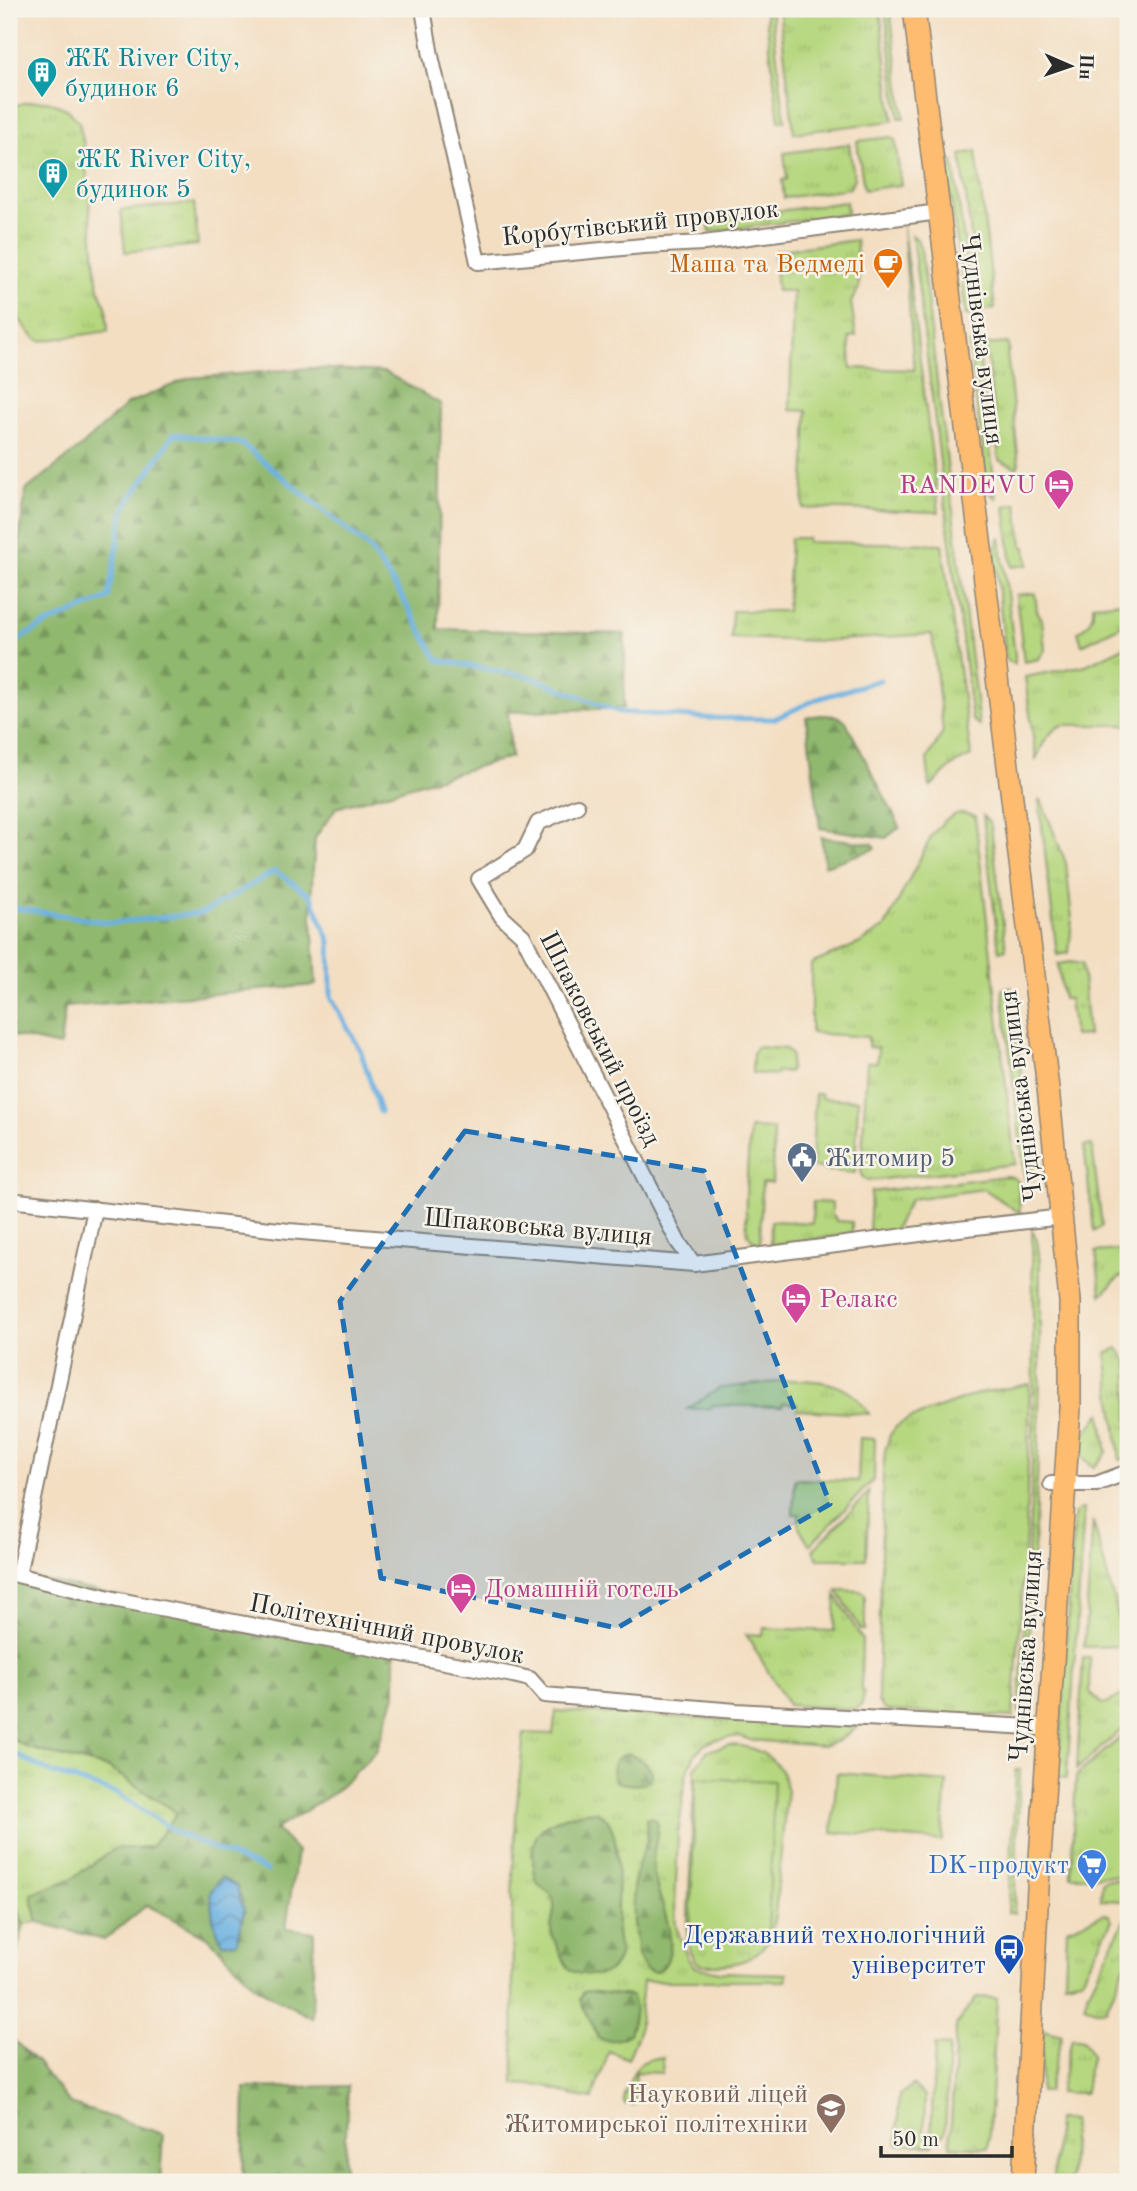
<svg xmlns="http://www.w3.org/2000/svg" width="1137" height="2191" font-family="'Old Standard TT',serif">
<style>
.grass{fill:url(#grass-tufts);stroke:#708155;stroke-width:2}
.forest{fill:url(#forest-firs);stroke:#5e724c;stroke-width:2}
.pitch{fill:#b6d77f;stroke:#708155;stroke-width:2}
.water{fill:url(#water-waves);stroke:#4b6e86;stroke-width:2}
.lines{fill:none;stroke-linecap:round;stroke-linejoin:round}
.stream{stroke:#6bb1e1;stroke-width:5}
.minor-casing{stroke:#8f8476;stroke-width:18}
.primary-casing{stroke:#8f8476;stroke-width:24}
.minor{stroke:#fff;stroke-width:14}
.primary{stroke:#fdbc70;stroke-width:21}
.marked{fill:#1f6fb2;fill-opacity:0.2;stroke:#1f6fb2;stroke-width:5;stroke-dasharray:14 9;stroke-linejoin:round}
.labels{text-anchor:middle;stroke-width:5;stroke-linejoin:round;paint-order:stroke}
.culture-label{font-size:26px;fill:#0d838f;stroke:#f7f3e8;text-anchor:start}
.street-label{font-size:26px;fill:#2b2b2b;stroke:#f7f3e8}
.food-label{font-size:26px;fill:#c56008;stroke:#f7f3e8;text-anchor:end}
.hotel-label{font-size:26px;fill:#b23c85;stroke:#f7f3e8;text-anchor:start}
.service-label{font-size:26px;fill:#4e5e75;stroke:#f7f3e8;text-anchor:start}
.shop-label{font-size:26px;fill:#366cbe;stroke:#f7f3e8;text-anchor:end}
.transit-label{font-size:26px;fill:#164399;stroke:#f7f3e8;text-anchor:end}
.education-label{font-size:26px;fill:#785e54;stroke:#f7f3e8;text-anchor:end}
</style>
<defs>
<pattern id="grass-tufts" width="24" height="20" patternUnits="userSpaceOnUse" patternTransform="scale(1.75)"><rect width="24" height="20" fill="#b6d77f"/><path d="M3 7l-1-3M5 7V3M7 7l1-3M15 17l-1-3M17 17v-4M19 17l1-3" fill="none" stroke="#9db96e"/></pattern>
<pattern id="forest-firs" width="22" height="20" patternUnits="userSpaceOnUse" patternTransform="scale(1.75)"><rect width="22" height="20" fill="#90b86e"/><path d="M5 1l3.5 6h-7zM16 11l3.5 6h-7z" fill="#76965b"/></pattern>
<pattern id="water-waves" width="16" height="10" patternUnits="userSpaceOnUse" patternTransform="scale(1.75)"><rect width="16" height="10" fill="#6bb1e1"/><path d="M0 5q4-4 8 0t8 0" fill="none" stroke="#5890b7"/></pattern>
</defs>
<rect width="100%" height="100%" fill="#f7f3e8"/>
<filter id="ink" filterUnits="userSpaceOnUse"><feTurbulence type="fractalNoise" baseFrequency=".0143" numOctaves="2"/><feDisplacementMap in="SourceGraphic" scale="14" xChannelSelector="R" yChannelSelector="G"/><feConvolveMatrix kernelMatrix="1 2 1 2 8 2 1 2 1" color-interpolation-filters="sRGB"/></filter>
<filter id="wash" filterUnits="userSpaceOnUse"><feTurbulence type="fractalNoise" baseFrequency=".00686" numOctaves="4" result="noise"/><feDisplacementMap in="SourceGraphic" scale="28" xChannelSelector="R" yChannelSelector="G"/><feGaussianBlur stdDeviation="1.57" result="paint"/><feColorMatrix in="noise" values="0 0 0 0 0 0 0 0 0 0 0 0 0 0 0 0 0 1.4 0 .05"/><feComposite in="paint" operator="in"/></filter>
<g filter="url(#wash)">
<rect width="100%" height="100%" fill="#f3dec2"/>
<path class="grass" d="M765 9H771L785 121H779Z
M779 9H880L893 121 794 133Z
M885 9H890L904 118H899Z
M48 101 67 109 79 122 84 146 97 280 101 296 106 306 108 331 41 341 36 339 30 333 9 306V112C17 100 34 102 48 101Z
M891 137 895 140 901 185 864 190 857 141Z
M849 144 854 178 850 188 784 198 782 180 787 179 784 153Z
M976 151 995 309 980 310 961 155Z
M953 160 974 314 972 316 966 315 948 174Z
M846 202 847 214 710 232 708 220Z
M194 203 198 245 125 252 121 210Z
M903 227 939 512 803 508 807 411 790 410 793 291H777L774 251 856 240 859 288 851 302 856 336 849 337 851 368 914 370Z
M912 235 917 239 921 250 979 725 972 720Z
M978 342 980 362 996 498 988 492 969 345 971 343Z
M1008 343 1009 351 1007 353 1019 464 1017 468 999 460 986 345Z
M1017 504 1022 546 1026 547 1028 565 1012 567 1005 506Z
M790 538H807V542L942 544 971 756 953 765 930 787 927 759 943 732 932 634 823 641 731 638 732 611H787Z
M1000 538 1015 655V664L1006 660 994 549Z
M1035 593 1037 611 1042 619 1045 650 1039 659 1024 662 1016 595Z
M1124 602 1127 623 1082 645 1078 632C1089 625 1094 618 1093 605Z
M1128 645V725H1062C1048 732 1042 745 1036 759L1025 677 1086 665Z
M1039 800H1041L1066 863 1072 919 1069 953 1057 955Z
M963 813 975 816 1015 1164 867 1181 861 1175 867 1062H877L878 1048 868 1047V1037L811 1033V964L860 943 885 927 932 835 944 821 956 814Z
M983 816 989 822 991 827 1006 949 999 951Z
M1070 962 1082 964 1088 1035 1074 1036 1069 999H1063L1058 964Z
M1011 987 1034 1178 1025 1179 1002 989Z
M756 1047 786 1049 791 1055 790 1072H777L776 1075 752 1073 753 1053Z
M815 1094H821V1098L858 1100 855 1173 824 1170V1168L812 1167Z
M750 1128 772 1129 774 1131 772 1183H762L760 1244C755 1242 751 1240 748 1234 742 1219 749 1148 750 1128Z
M1092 1145 1102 1226 1094 1231 1084 1146Z
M1005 1176 1012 1177 1018 1181 1020 1213 984 1189 911 1199 894 1230 869 1232 871 1192Z
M813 1202 832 1203V1216L835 1217 836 1221 852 1222V1234L770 1245 771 1221 812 1223Z
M1032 1231C1043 1241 1039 1293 1040 1309 1041 1442 1034 1572 1024 1705L1019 1713 1031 1505 1034 1399Z
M1128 1249V1274L1118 1278 1101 1295 1096 1252Z
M1118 1348 1128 1363V1458L1120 1460 1106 1353Z
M795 1380C827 1380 852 1385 869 1414L797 1410V1404L783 1403 782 1407 712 1405 711 1408 687 1409 720 1388Z
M1030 1384 1026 1534 1013 1717 891 1711 885 1710 878 1702 883 1472 885 1451 890 1435 897 1426 909 1419 980 1393Z
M1101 1413 1107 1453 1094 1467 1082 1457 1080 1440Z
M860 1438 875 1439 874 1479 810 1545 799 1528V1514H793L795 1479 858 1481Z
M869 1492 866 1559H818L813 1550Z
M1080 1509H1084L1067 1778 1058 1776 1074 1518 1075 1514Z
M1093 1521 1126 1646 1084 1647Z
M837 1590 860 1591 865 1594V1630H861Z
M836 1595 862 1639 861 1691 864 1692C863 1700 863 1708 854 1709L788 1705 746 1634 763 1635 764 1628 834 1631Z
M1083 1658H1090L1089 1692 1102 1704H1106L1127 1692 1125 1658H1128V1724L1077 1769Z
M556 1711 857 1727 838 1741 823 1746 750 1740 739 1736 714 1740 704 1745 695 1754 686 1775 678 1835 675 1906 676 1926 688 1959 695 1967 720 1972 787 1974 786 1981H643L638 2035 628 2059 609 2051 592 2099 571 2095 547 2086 514 2084 512 1898 516 1814 524 1733 553 1734Z
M1128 1731V1876H1071L1076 1776Z
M9 1737 28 1748 109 1768 177 1813 151 1847 114 1849 71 1879 31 1894 38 1922 24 1924 9 1891Z
M728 1745C756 1745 783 1759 787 1789L775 1915C773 1925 772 1935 767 1942 753 1962 734 1965 712 1965 707 1965 701 1966 696 1962 689 1956 689 1945 687 1936L695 1768 707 1751Z
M1016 1770H1020L1014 1913H1008Z
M1106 1880H1128V1894L1123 1901 1101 1900 1102 1882Z
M1128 1913V1958L1106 2010H1096L1084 2006 1088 1993Z
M1104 1914 1109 1915 1112 1920 1084 1975 1081 1979 1065 1982 1067 1929Z
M977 1997 997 1998 988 2148 950 2146 956 2025Z
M1043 2030 1062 2035 1048 2092H1040Z
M1072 2038 1083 2040 1092 2055 1088 2070 1085 2093H1059Z
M935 2045 949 2046 945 2133 938 2138 931 2133Z
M663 2057 662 2073 636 2072 634 2105 625 2104 623 2100 624 2095C635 2070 633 2060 663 2057Z
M913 2085 925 2096 924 2133 933 2141V2145H897L899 2095Z
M1057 2119 1073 2120 1070 2178 1066 2182H1053Z"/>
<path class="forest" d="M311 368 385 372 441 404 438 629 625 634 624 708 508 712 511 757 336 808 315 838 311 900 316 985 65 1007 60 1046 9 1035V581L14 577 26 490 82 446 127 404 189 378Z
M821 715 837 716 846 722 900 827 886 838 820 828 806 717Z
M821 837 873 844 875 849 825 866Z
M9 1573 395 1654V1695L376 1752 334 1793 276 1829 297 1851 286 1928 314 1932 312 2018 257 1988 209 1938 147 1905 104 1940 38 1922 31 1894 71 1879 114 1849 151 1847 177 1813 109 1768 28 1748 9 1737Z
M628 1753C671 1772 650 1793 615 1781 609 1767 613 1758 628 1753Z
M594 1811C601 1813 607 1817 610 1824 622 1848 616 1901 617 1929 617 1938 620 1947 619 1956 617 1964 610 1973 602 1974 594 1976 577 1975 571 1970 564 1965 551 1935 551 1928 552 1918 557 1905 552 1896 548 1890 540 1888 537 1881 534 1875 534 1867 533 1860 528 1821 565 1815 594 1811Z
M651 1817 656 1819 658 1824C658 1838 652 1852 653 1866 654 1895 683 1939 664 1966 658 1974 652 1972 645 1969L638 1955 634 1923 633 1888 638 1863 648 1840 646 1818Z
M9 1891 24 1924 9 1982Z
M587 1991 631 1996C638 2008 633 2021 629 2034 619 2040 608 2044 598 2037L580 2000 583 1992Z
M9 2036 37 2062 70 2104 163 2134 160 2182H9Z
M348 2086 344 2182H243L245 2088Z"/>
<path class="pitch" d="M837 1773 947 1782 942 1841 832 1832Z
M696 1778 774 1781 768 1936 690 1933Z"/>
<path class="water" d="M222 1878 237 1887 244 1911 237 1943H222L213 1919 210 1892Z"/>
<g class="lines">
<path class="stream" d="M9 645 44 625 108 598 124 509 174 434 241 443 369 548 401 595 438 660 531 677 619 712 707 718 774 719 817 699 880 680
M9 907 112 923 203 913 275 871 311 896 330 942 331 997 361 1052 380 1112
M9 1751 50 1772 118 1794 177 1833 267 1871"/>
</g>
</g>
<g filter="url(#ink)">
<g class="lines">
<g class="minor-casing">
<path id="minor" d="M423 9 431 56 478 262 643 246 704 243 939 212
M577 806 538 823 525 850 479 879 502 917 523 936 678 1242 694 1264
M9 1200 289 1231 694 1264 950 1230 1062 1217
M1051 1484H1096L1128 1472
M9 1573 118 1600 513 1675 530 1679 544 1695 736 1711 1048 1728
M18 1575 95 1209"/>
</g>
<g class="primary-casing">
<path id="primary" d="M914 9 1048 1088 1070 1301V1408L1038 1888 1023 2182"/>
</g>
<use href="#minor" class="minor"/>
<use href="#primary" class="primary"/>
</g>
</g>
<path class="marked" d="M465 1131 704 1171 830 1504 617 1628 381 1578 340 1301Z"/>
<defs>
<g id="building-pin" transform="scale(1.575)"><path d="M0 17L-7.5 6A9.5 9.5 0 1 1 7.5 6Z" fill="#0f9aa8" stroke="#f7f3e8"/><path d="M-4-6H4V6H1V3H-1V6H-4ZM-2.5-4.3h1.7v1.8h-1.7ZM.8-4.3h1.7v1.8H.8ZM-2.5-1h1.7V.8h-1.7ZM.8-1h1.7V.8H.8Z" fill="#fff"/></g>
<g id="cafe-pin" transform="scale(1.575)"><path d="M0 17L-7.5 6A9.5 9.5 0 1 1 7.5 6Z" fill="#e8710a" stroke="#f7f3e8"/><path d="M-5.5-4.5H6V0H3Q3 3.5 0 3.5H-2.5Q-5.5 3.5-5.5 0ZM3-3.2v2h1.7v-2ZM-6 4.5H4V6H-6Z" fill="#fff"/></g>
<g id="hotel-pin" transform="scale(1.575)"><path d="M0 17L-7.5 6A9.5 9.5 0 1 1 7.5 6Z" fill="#d1479c" stroke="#f7f3e8"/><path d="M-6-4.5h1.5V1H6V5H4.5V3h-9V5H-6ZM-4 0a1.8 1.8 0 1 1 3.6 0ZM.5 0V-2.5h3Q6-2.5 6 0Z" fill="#fff"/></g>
<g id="civic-pin" transform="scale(1.575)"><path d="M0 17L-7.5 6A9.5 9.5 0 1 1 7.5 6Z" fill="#5c6f8a" stroke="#f7f3e8"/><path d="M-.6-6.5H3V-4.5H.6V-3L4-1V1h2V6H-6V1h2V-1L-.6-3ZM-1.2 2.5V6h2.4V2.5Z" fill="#fff"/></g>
<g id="supermarket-pin" transform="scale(1.575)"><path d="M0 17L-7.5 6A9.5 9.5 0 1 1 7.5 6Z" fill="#3f7fe0" stroke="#f7f3e8"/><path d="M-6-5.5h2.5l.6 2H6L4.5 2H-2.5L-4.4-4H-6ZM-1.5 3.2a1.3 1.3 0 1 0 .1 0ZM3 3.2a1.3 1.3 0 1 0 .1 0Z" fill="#fff"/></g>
<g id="bus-pin" transform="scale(1.575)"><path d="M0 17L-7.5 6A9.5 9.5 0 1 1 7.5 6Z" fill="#1a4fb4" stroke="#f7f3e8"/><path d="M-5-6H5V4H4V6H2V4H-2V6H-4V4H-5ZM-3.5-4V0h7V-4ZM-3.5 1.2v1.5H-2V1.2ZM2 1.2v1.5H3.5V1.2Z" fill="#fff"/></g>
<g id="school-pin" transform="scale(1.575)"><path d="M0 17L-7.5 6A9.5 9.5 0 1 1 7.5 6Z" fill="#8d6e63" stroke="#f7f3e8"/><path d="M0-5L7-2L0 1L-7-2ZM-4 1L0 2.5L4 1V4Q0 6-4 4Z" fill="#fff"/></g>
</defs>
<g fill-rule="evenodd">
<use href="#building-pin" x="42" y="72"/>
<use href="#building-pin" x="53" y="173"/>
<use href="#cafe-pin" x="888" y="263"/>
<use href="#hotel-pin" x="1059" y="484"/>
<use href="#civic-pin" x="802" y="1157"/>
<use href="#hotel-pin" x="796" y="1298"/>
<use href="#hotel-pin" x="461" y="1588"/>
<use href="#supermarket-pin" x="1092" y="1864"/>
<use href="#bus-pin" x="1009" y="1949"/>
<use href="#school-pin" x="831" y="2108"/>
</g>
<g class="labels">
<g class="culture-label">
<text x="65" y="66">ЖК River City,<tspan x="65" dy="30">будинок 6</tspan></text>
<text x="76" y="167">ЖК River City,<tspan x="76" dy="30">будинок 5</tspan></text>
</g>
<g class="street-label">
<text transform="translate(640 222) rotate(-6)" y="9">Корбутівський провулок</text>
<text transform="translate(983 339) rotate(83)" y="9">Чуднівська вулиця</text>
<text transform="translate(601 1038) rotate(63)" y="9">Шпаковський проїзд</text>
<text transform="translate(1020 1096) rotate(-97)" y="9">Чуднівська вулиця</text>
<text transform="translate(538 1226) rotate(5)" y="9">Шпаковська вулиця</text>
<text transform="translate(387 1628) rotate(11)" y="9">Політехнічний провулок</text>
<text transform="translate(1025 1656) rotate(-86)" y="9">Чуднівська вулиця</text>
</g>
<g class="food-label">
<text x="865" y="272">Маша та Ведмеді</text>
</g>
<g class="hotel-label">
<text x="1036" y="493" text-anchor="end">RANDEVU</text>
<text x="819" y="1307">Релакс</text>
<text x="484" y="1597">Домашній готель</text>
</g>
<g class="service-label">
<text x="825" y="1166">Житомир 5</text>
</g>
<g class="shop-label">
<text x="1069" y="1873">DK-продукт</text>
</g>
<g class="transit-label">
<text x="986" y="1943">Державний технологiчний<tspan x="986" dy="30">університет</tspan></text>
</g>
<g class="education-label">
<text x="808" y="2102">Науковий ліцей<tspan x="808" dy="30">Житомирської політехніки</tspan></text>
</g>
</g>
<rect width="1137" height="2191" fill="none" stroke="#f7f3e8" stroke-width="35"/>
<g transform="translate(1070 66) rotate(92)" stroke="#f7f3e8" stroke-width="5" paint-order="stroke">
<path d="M0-5L12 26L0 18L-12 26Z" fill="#2b2b2b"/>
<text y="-10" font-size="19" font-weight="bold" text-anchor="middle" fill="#2b2b2b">Пн</text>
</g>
<path d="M881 2146v10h131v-10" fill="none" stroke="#2b2b2b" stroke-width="3.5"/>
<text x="892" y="2146" font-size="21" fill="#2b2b2b" stroke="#f7f3e8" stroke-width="5" paint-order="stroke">50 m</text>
</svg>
